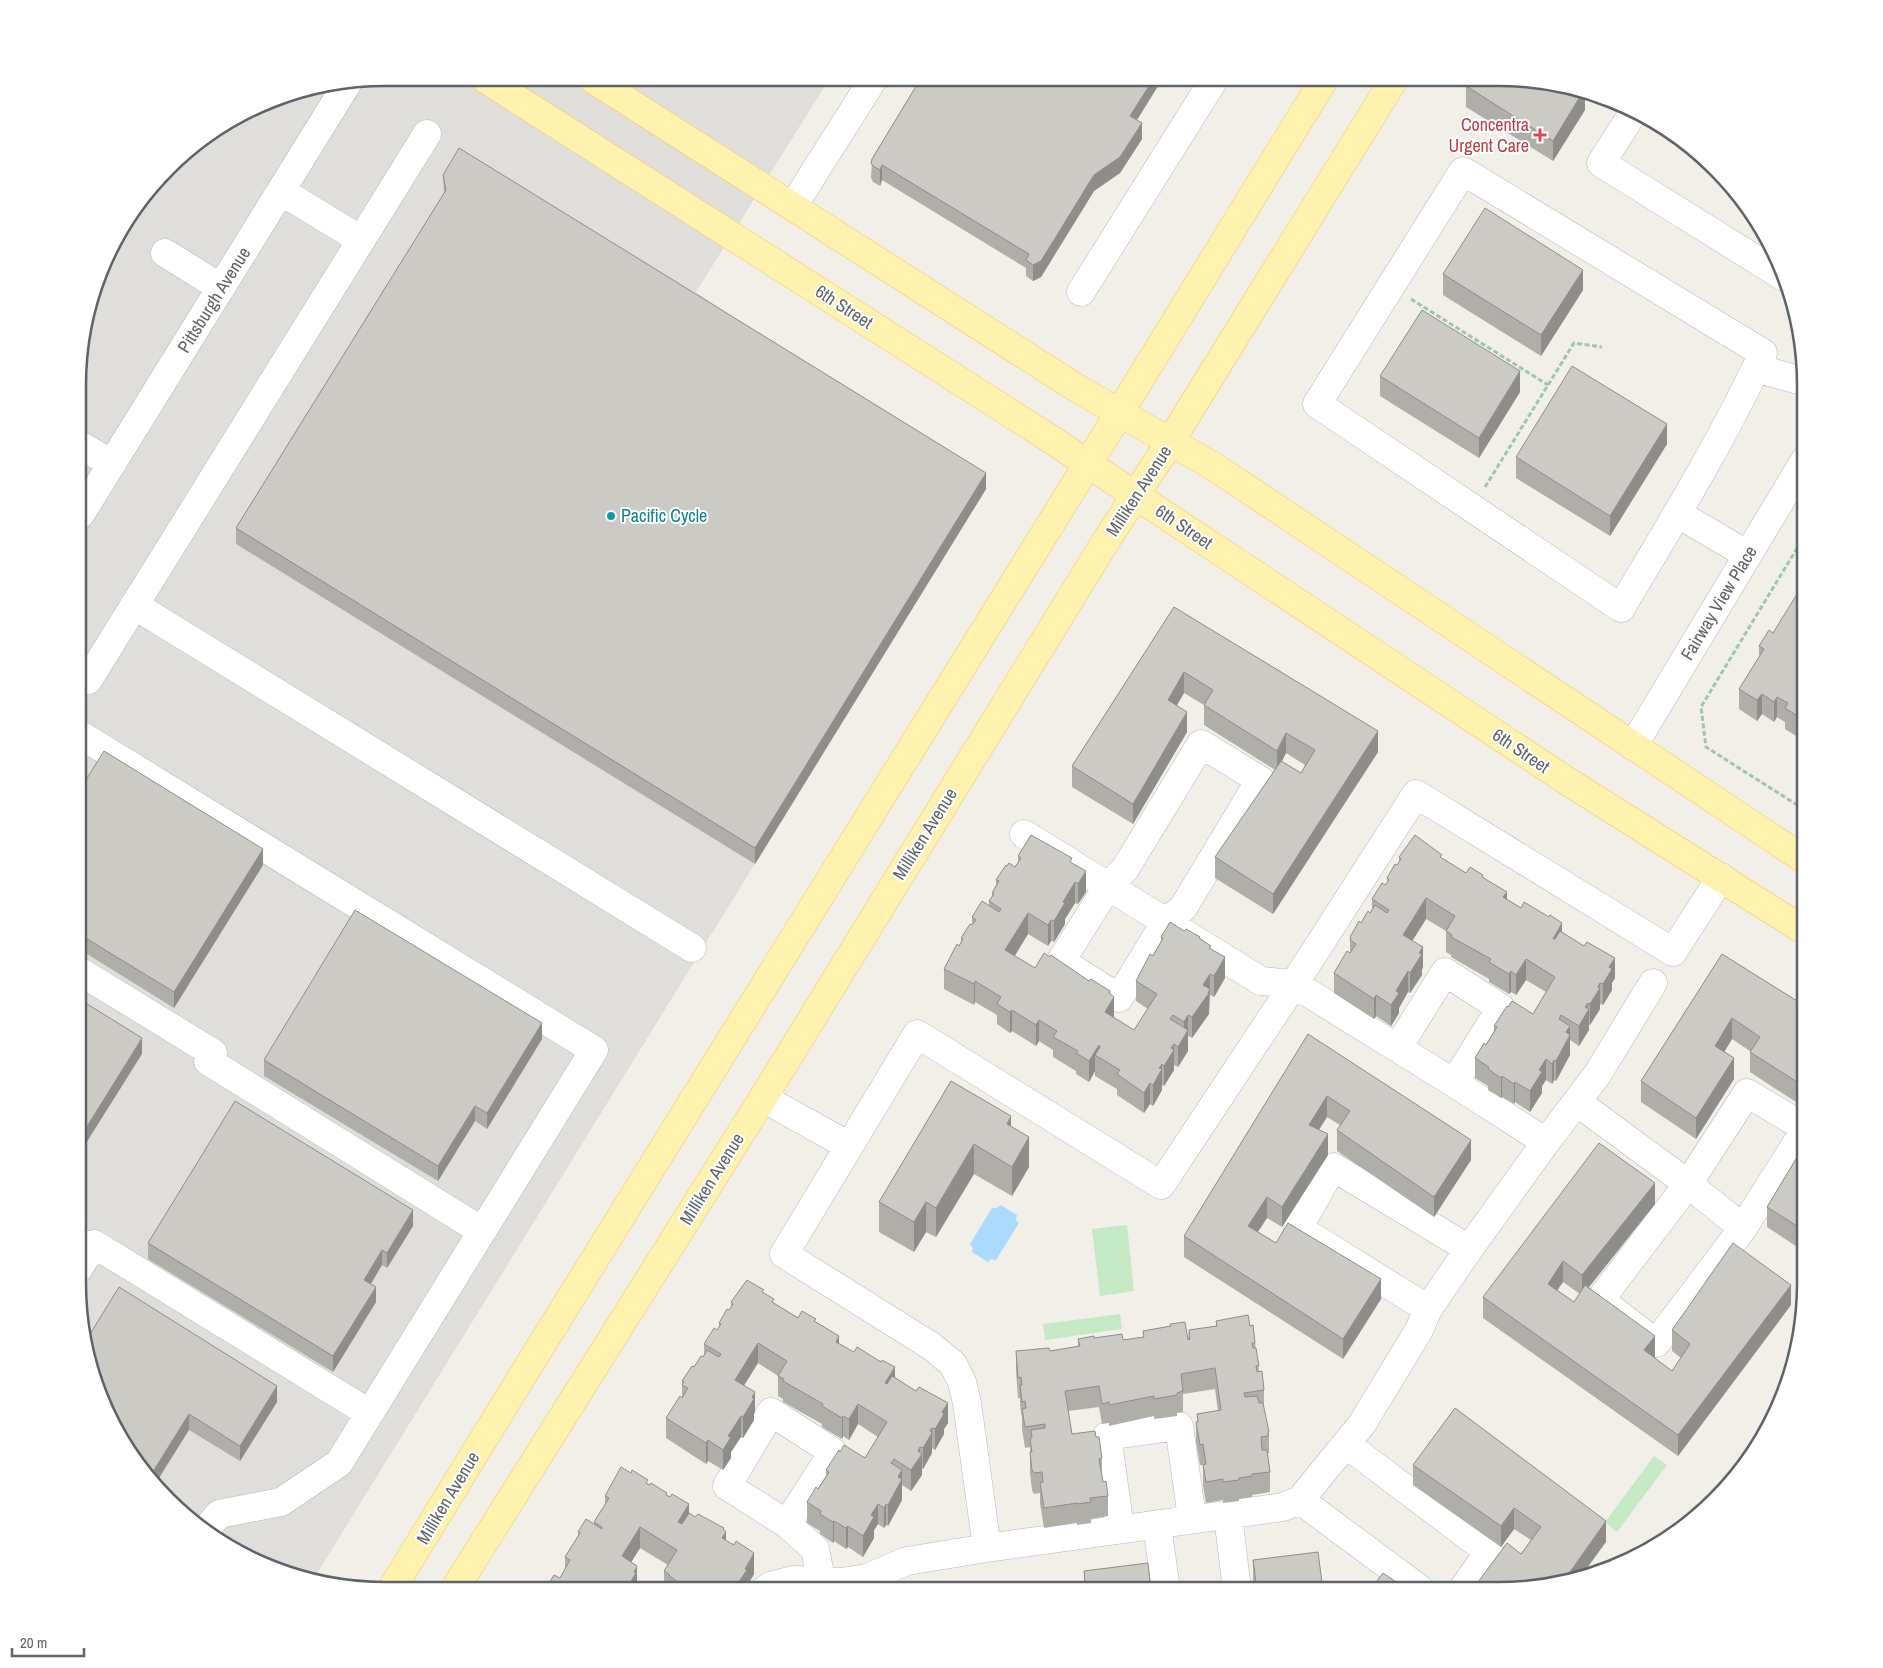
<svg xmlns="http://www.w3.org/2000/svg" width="1883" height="1668" font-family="'Archivo Narrow',sans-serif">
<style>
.industrial{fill:#e0deda}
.green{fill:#c5e8c5}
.water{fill:#aadaff}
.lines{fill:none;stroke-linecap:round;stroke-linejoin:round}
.minor-casing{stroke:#b5b8bc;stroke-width:29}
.major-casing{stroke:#f2c960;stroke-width:29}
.path{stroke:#9cc7a9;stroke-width:3;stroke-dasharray:5 2.5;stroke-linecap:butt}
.minor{stroke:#fff;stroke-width:28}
.major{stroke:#fff2af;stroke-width:28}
.wall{fill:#afaea9;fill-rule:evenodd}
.shaded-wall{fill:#8f8d8a}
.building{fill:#cccac5;stroke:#8f8d8a}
.health-dot{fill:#e0444e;stroke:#fff;stroke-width:2}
.culture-dot{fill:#0f9aa8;stroke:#fff;stroke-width:2}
.labels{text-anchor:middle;stroke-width:4;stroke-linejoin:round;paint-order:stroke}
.health-label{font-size:18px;fill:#be3a42;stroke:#fff;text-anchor:end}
.street-label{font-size:18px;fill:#5f6368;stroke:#fff}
.culture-label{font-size:18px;fill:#0d838f;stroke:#fff;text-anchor:start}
.rim{fill:none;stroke:#5f6368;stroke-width:2.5}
</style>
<rect width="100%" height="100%" fill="#f1efe8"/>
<path class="industrial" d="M385 78H830L696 292 986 489 313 1580 249 1559 154 1486 101 1401 78 1302 80 345 119 232 183 154 286 94Z"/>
<path class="green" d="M1127 1225 1134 1291 1100 1296 1092 1229Z
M1120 1314 1122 1329 1045 1340 1043 1324Z
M1654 1456 1667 1465 1617 1532 1605 1522Z"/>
<path class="water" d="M1001 1205 1017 1215 1016 1220 1019 1223 996 1260 991 1259 988 1262 972 1252 973 1248 970 1244 992 1208H997Z"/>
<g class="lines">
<g class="minor-casing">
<path id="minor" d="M1635 110 1601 163 1784 277
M1463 171 1763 353C1722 441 1671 524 1621 608L1317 404Z
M281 191 361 240
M793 206 874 78
M165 253 221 288
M1081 292 1215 78
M1756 368 1805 382
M80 445 112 464
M1678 514 1748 555
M80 515 347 84
M134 605 692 948
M88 680 427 134
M79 734 594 1050 339 1463 281 1502 219 1514 208 1527
M1201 744 1260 780 1183 908 1166 921 1119 998 1061 961 1108 886 1125 869Z
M1633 746 1805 460
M1024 834 1261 981 1294 984 1454 1083 1546 1142
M79 971 213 1053
M1398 1047 1445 972 1501 1008 1454 1083
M208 1061 482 1231
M763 1098 849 1146
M1577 1102 1688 1184 1743 1228
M1805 1128 1747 1093 1688 1184 1600 1300 1656 1343 1743 1228 1805 1130
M94 1244 369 1413
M78 1269 91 1249 78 1241
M1428 1309 1298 1228 1333 1167 1469 1249
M1346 1444 1489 1552 1462 1590
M1300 1500 1421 1590
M1228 1516 1237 1590
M787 1524 833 1452 771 1412 727 1486 787 1524 815 1549 823 1590
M1157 1525 1166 1590
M1120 1528 1107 1436 1179 1426 1192 1518
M987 1548 967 1403 962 1382 953 1364 931 1346 784 1254 917 1034 1161 1185 1294 984 1416 794 1673 952 1721 877
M765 1590 770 1586 793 1580 841 1582 867 1578 907 1561 987 1548 1283 1507 1300 1500 1362 1424 1419 1330 1428 1309 1469 1249 1546 1142 1597 1075 1653 983"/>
</g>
<g class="major-casing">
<path id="major" d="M484 78 1046 436 1564 779 1805 931
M591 78 1078 389 1213 466 1805 860
M391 1590 518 1383 1120 412 1325 78
M454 1590 763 1098 1109 536 1170 442 1395 78"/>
</g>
<path class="path" d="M1411 299 1548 385
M1485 487 1574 343 1602 347
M1805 535 1701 707 1706 747 1805 810"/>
<use href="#minor" class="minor"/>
<use href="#major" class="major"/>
</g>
<path class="wall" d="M921 78H1163L1137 120 1142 139 1120 173 1094 191 1041 277 1033 281 1026 276V268L882 180 880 186 873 182 871 178 872 159Z
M1466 86 1585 96V110L1553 161 1466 107Z
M443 175 986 489 755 864 236 544V528L444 194Z
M1443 274 1583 290 1541 356 1443 295Z
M1380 376 1520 392 1479 458 1380 396Z
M1667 444 1610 536 1516 478V457Z
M1805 587 1804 741 1785 729V722L1777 717 1774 722 1762 714 1757 721 1739 709V689L1759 657V646L1773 633Z
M1174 607 1378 752 1273 914 1215 878V857L1275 770 1204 725V705L1184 693 1177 705 1187 732 1133 824 1072 787V766ZM1286 753 1305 765 1301 773 1282 761Z
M79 791 263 865 174 1008 79 949Z
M1018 856 1072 863 1086 892 1078 904 1075 903 1065 919V924L1054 942 1051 941 1048 946 1028 934 1015 956 1035 968 1089 981 1110 994 1114 1018 1134 1030 1148 1009 1136 1001V981L1161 942V937L1184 931 1200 939 1211 949 1225 978 1214 997 1210 995 1209 1014 1192 1038 1188 1036V1051L1178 1067 1174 1065V1070L1164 1086 1162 1085V1090L1153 1106 1150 1104 1144 1113 1117 1095V1089L1095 1076V1071L1089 1082 1076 1074V1071L1053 1057V1050L1039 1041 1036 1046 1012 1031 1010 1033 997 1024V1015L975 1002 974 1005 944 989V969L961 942V938L972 925V917L989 906V901L992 897V893L996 885V880L1007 866 1015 867 1018 862Z
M1399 857 1442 858 1466 873 1483 877 1507 899 1562 933 1615 978 1612 983V990L1603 1005 1600 1004V1009L1590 1025 1589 1024V1030L1579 1046 1570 1040V1055L1556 1081 1554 1080 1552 1084 1546 1080 1542 1086V1093L1530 1112 1515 1102 1514 1104 1502 1097 1501 1098 1488 1090V1086L1475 1078V1058L1486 1045 1494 1031V1026L1508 1007 1533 1014 1546 992 1526 980 1516 995 1511 992 1509 994 1489 982V979L1451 957V955L1446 952V931L1426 919 1412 941 1423 968 1422 969V975L1410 993 1408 992 1399 1008V1013L1391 1026 1376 1016 1374 1019 1334 993V973L1350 953V937L1372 911V899L1385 885 1387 883V878L1399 863Z
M1722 954 1805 1006V1108L1750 1072V1051L1732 1039 1724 1052 1734 1079 1696 1139 1641 1102V1081Z
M1308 1034 1471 1160 1434 1217 1337 1151V1130L1340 1125 1327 1117 1319 1130 1328 1155 1282 1227 1267 1218 1258 1232 1276 1243 1381 1299 1343 1359 1184 1257V1236Z
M542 1039 487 1129 475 1121 438 1181 264 1076V1060Z
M951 1081 1011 1127 1029 1167 1012 1196 974 1174 936 1237 926 1232 914 1252 879 1232V1202Z
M1805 1144V1252L1767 1227V1207Z
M1655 1204 1588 1287 1655 1357 1654 1358 1672 1371 1681 1358 1672 1351V1330L1791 1305 1678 1456 1483 1318V1297ZM1563 1282 1580 1294 1574 1302 1557 1290Z
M413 1226 387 1268 382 1265 371 1284 376 1302 333 1372 148 1259V1243Z
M764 1293 774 1303 798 1318 816 1322 839 1344 895 1377 948 1423 944 1429V1434L935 1450 932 1448V1453L923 1469 922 1468V1475L911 1491 902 1485V1500L888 1526 886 1525 884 1528 878 1524 874 1530V1538L863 1557 848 1547 846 1549 834 1541 833 1543 820 1534V1531L807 1523V1502L818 1489 826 1476V1470L840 1452 865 1458 878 1437 858 1424 849 1440 843 1436 842 1439 822 1427V1424L783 1402V1399L778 1396V1376L758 1363 744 1385 755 1412 754 1414V1420L743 1438 741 1437 731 1452V1458L723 1470 708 1461 706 1464 666 1438V1418L682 1397V1381L704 1355V1344L717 1330 719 1327V1323L731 1308V1302Z
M1216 1321 1250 1326 1255 1343 1259 1371 1264 1390V1409L1269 1432V1453H1268V1457L1270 1472V1492L1252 1495V1497L1239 1499V1501L1223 1503V1500L1206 1503 1203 1485V1465H1200L1196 1442V1422H1197V1414L1218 1411 1215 1389 1183 1394V1412L1177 1413V1416L1154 1419V1416L1109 1426V1423L1102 1424 1099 1407 1068 1411 1072 1434 1096 1437 1102 1458V1475L1103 1482 1108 1496V1516L1091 1519V1523L1077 1525V1523L1044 1528 1040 1503V1493L1034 1494 1032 1490 1030 1473V1447L1025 1448 1022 1429V1418L1020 1405V1398H1018L1016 1371V1351H1050L1078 1347V1339L1094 1338 1123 1340 1143 1337V1331L1170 1326V1324L1188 1340 1189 1330 1216 1326Z
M101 1401 277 1402 240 1461 189 1430Z
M1413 1465 1606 1542 1521 1554 1531 1540 1514 1529 1501 1547 1413 1485Z
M648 1484 667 1496 689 1513 695 1517 724 1530 726 1540 754 1574 747 1586V1590H664V1571L668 1565 640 1548 631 1562 637 1587 636 1590 560 1578 565 1569V1557L578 1536V1532L594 1525V1522L605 1505V1496Z
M1253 1560 1323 1590H1254L1253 1580Z
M1084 1571 1151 1590H1084Z"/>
<path class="shaded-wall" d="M1154 78H1163L1130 131V116Z
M1581 95 1585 96V110L1553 161V141Z
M1142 123V139L1120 173 1094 191 1041 277 1033 281V265L1094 175Z
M882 165V180L880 186V170Z
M1583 270V290L1541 356V335Z
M1520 371V392L1479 458V438Z
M1667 424V444L1610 536V516Z
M986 473V489L755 864V848Z
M1184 672V693L1168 720V700Z
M1762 694V714L1757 721V700Z
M1777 697V717L1774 722V702Z
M1187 712V732L1133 824V804Z
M1805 718V738L1804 741V720Z
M1378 731V752L1273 914V894Z
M1286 733V753L1277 771V751Z
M263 849V865L174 1008V992Z
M1086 871V892L1078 904V884Z
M1075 882V903L1065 919V924L1054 942V921L1063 902Z
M1507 892V912L1503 897Z
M1426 898V919L1403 956V935Z
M1028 913V934L1005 971V950Z
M1051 920V941L1048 946V925Z
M1562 923V943L1553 939Z
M1423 947V968L1422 969V975L1410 993V973L1419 953Z
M1225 957V978L1214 997V976Z
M1615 958V978L1612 983V990L1603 1005V984L1609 967Z
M1526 959V980L1516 995V975Z
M1408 971V992L1399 1008V1013L1391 1026V1005L1396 991Z
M1511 971V992L1509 994V974Z
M1210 974 1209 1014 1192 1038V1017L1203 985Z
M975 981V1002L974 1005V984Z
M1600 983V1009L1590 1025V1004Z
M1110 991V1003L1114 997V1017L1105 1033V1012L1109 993Z
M1376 995V1016L1374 1019V999Z
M1588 1003V1012L1589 1009V1030L1579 1046V1026L1585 1007Z
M1012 1010V1031L1010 1033V1012Z
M1188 1015V1051L1178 1067V1047L1184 1037V1022Z
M1732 1018V1039L1715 1067V1046Z
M1039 1020V1041L1036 1046V1025Z
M542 1023V1039L487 1129V1113Z
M1570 1026V1055L1556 1081V1061L1566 1032Z
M142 1038V1054L78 1156V1141Z
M1174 1044V1070L1164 1086V1066Z
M1099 1045V1057L1095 1055V1071L1089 1082V1061Z
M1734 1058V1079L1696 1139V1118Z
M1546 1059V1080L1542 1086V1093L1530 1112V1091L1539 1070Z
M1554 1060V1080L1552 1084V1064Z
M1162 1064V1090L1153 1106V1085L1159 1068Z
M1502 1076V1097L1501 1098V1078Z
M1515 1082V1102L1514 1104V1084Z
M1150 1083V1104L1144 1113V1093Z
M1327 1096V1117L1309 1145V1125Z
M475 1106V1121L438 1181V1166Z
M1011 1116V1146L1007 1124Z
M1328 1134V1155L1282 1227V1207Z
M1029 1137V1167L1012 1196V1167Z
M1471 1140V1160L1434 1217V1197Z
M974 1144V1174L936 1237V1208Z
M1655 1183V1204L1582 1296V1275Z
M1267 1197V1218L1248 1246V1226Z
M926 1202V1232L914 1252V1222Z
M413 1210V1226L387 1268V1253Z
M382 1250V1265L364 1295V1280Z
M1563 1261V1282L1548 1304V1284Z
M1381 1279V1299L1343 1359V1339Z
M1791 1285V1305L1678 1456V1435Z
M376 1287V1302L333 1372V1356Z
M839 1336V1357L836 1342Z
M1655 1336V1357L1644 1371V1350Z
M758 1343V1363L735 1400V1380Z
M895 1367V1388L885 1383Z
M277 1386V1402L240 1461V1446Z
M755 1392V1412L754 1414V1420L743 1438V1417L752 1397Z
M948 1403V1423L944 1429V1434L935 1450V1429L942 1412Z
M858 1404V1424L849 1440V1419Z
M189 1414V1430L154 1486 149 1478Z
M741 1416V1437L731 1452V1458L723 1470V1450L728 1436Z
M843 1416V1436L842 1439V1418Z
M932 1428V1453L923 1469V1448Z
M708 1440V1461L706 1464V1443Z
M920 1447V1456L922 1454V1475L911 1491V1470L918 1451Z
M902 1470V1500L888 1526V1505L898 1477Z
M689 1504V1524L678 1542V1522Z
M878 1504V1524L874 1530V1538L863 1557V1536L871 1515Z
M886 1504V1525L884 1528V1508Z
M1514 1508V1529L1501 1547V1526Z
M834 1521V1541L833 1543V1522Z
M1606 1521V1542L1582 1575 1565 1579Z
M848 1526V1547L846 1549V1528Z
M640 1527V1548L622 1577V1556Z
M724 1528V1535L726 1532V1552L722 1558 723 1529Z
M754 1553V1574L747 1586V1590H736L745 1569Z
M637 1566V1587L636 1590H626L634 1572Z"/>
<path class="building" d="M921 78H1154L1130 116 1142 123 1120 157 1094 175 1041 261 1033 265 1026 260 1029 254 882 165 880 170 873 166 871 163 872 159Z
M1472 78H1518L1581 95 1553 141 1466 86Z
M459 148 986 473 755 848 236 528 446 190 443 175Z
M1485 208 1583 270 1541 335 1443 274Z
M1422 310 1520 371 1479 438 1380 376Z
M1572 366 1667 424 1610 516 1516 457Z
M1802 586 1805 587V718L1804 720 1785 708 1788 703 1777 697 1774 702 1762 694 1757 700 1739 689 1764 649 1759 646 1769 630 1773 633Z
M1174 607 1378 731 1273 894 1215 857 1281 761 1301 773 1315 750 1286 733 1277 751 1204 705 1213 690 1184 672 1168 700 1187 712 1133 804 1072 766Z
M104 751 263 849 174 992 79 934V791Z
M1031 835 1072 858 1070 862 1086 871 1078 884 1075 882 1063 902 1065 903 1054 921 1051 920 1048 925 1028 913 1005 950 1035 968 1044 953 1050 957 1051 955 1089 981 1091 979 1110 991 1109 993 1114 997 1105 1012 1134 1030 1157 994 1136 981 1150 954 1153 956 1163 938 1161 937 1170 922 1184 931 1186 929 1200 937 1199 938 1211 946 1209 948 1225 957 1214 976 1210 974 1203 985 1210 989 1208 993H1209L1192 1017 1188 1015 1184 1022 1173 1015 1170 1019 1188 1030 1178 1047 1174 1044 1171 1048 1174 1050 1164 1066 1162 1064 1159 1068 1162 1069 1153 1085 1150 1083 1144 1093 1117 1074 1120 1070 1095 1055 1100 1047 1099 1045 1089 1061 1076 1053 1078 1051 1053 1037 1057 1031 1039 1020 1036 1025 1012 1010 1010 1012 997 1004 1001 997 975 981 974 984 944 969 957 944 959 946 963 939 961 938 970 924 972 925 976 920 972 917 982 901 999 912 1001 909 989 901 994 894 992 893 999 881 996 880 1006 865 1007 866 1009 863 1015 867 1021 858 1018 856Z
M1415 835 1442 855 1440 857 1466 873 1470 867 1483 875 1482 877 1507 892 1503 897 1521 908 1524 902 1549 917 1550 915 1562 923 1553 939H1555L1560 931 1584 946 1587 942 1615 958 1609 967 1612 969 1603 984 1600 983 1598 987 1600 988 1590 1004 1588 1003 1585 1007 1589 1009 1579 1026 1561 1015 1559 1019 1570 1026 1566 1032 1570 1035 1556 1061 1554 1060 1552 1064 1546 1059 1539 1070 1542 1072 1530 1091 1515 1082 1514 1084 1502 1076 1501 1078 1488 1069 1489 1067 1475 1058 1484 1043 1486 1045 1497 1027 1494 1026 1507 1006 1508 1007 1512 1001 1533 1014 1555 977 1526 959 1516 975 1511 971 1509 974 1489 962 1491 959 1451 937 1452 935 1446 931 1455 916 1426 898 1403 935 1423 947 1419 953 1422 954 1410 973 1408 971 1396 991 1399 993 1391 1005 1376 995 1374 999 1334 973 1347 951 1350 953 1356 944 1350 940 1351 938 1350 937 1359 921 1361 923 1368 911 1370 913 1375 905 1387 913 1389 910 1372 899 1382 883 1385 885 1389 880 1387 878 1395 864 1397 865 1401 859 1399 857Z
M355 910 542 1023 487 1113 475 1106 438 1166 264 1060Z
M1722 954 1805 1006V1087L1750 1052 1760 1037 1732 1018 1715 1046 1734 1058 1696 1118 1641 1081Z
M79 999 142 1038 78 1141Z
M1308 1034 1471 1140 1434 1197 1337 1130 1350 1111 1327 1096 1309 1125 1328 1134 1282 1207 1267 1197 1248 1226 1276 1243 1288 1223 1381 1279 1343 1339 1184 1236Z
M951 1081 1011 1116 1007 1124 1029 1137 1012 1167 974 1144 936 1208 926 1202 914 1222 879 1202Z
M235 1101 413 1210 387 1253 382 1250 364 1280 376 1287 333 1356 148 1243Z
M1599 1143 1655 1183 1582 1275 1563 1261 1548 1284 1574 1302 1585 1285 1655 1336 1644 1350 1672 1371 1690 1344 1672 1330 1733 1243 1791 1285 1678 1435 1483 1297Z
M1805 1144V1231L1767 1207Z
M747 1280 764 1290 762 1292 774 1299 772 1302 798 1318 802 1311 816 1319 814 1321 839 1336 836 1342 854 1352 857 1347 881 1362 882 1360 895 1367 885 1383 887 1384 892 1376 916 1391 919 1387 948 1403 942 1412 944 1414 935 1429 932 1428 930 1431 932 1433 923 1448 920 1447 918 1451 922 1454 911 1470 894 1459 891 1463 902 1470 898 1477 902 1479 888 1505 886 1504 884 1508 878 1504 871 1515 874 1517 863 1536 848 1526 846 1528 834 1521 833 1522 820 1514 821 1511 807 1502 816 1487 818 1489 829 1472 826 1470 839 1450 840 1452 844 1445 865 1458 887 1422 858 1404 849 1419 843 1416 842 1418 822 1406 823 1404 783 1381 784 1379 778 1376 787 1361 758 1343 735 1380 755 1392 752 1397 754 1399 743 1417 741 1416 728 1436 731 1437 723 1450 708 1440 706 1443 666 1418 680 1396 682 1398 688 1388 682 1385 684 1382 682 1381 692 1366 694 1367 701 1356 703 1357 707 1350 719 1357 721 1354 704 1344 714 1328 717 1330 721 1324 719 1323 727 1309 729 1310 733 1304 731 1302Z
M119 1287 277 1386 240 1446 189 1414 149 1478 101 1401 87 1339Z
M1248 1315 1250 1326 1253 1325 1255 1343H1252L1253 1348H1256L1259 1366H1256L1257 1372 1262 1371 1264 1390 1244 1393 1245 1397 1257 1396 1259 1403H1263L1269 1432H1268V1436L1261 1437 1262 1450H1267L1270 1472 1252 1474V1476L1239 1478V1480L1223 1482V1479L1206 1482 1203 1465 1206 1464 1203 1444 1200 1445 1196 1422H1198L1197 1414 1221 1410 1215 1368 1181 1374 1183 1391 1177 1393V1395L1154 1399V1396L1109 1405V1402L1102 1404 1099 1386 1065 1391 1072 1434 1095 1431 1096 1437H1099L1102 1458 1099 1459 1103 1482 1106 1481 1108 1496 1090 1498 1091 1502 1077 1504V1503L1044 1508 1040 1483 1043 1482 1042 1472 1034 1473 1032 1470 1030 1452H1032L1030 1439 1032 1438 1031 1430 1045 1428V1424L1025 1427 1022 1409 1026 1408 1025 1401 1022 1402 1020 1385H1022L1021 1377 1018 1378 1016 1351 1049 1348 1050 1351 1080 1346 1078 1339 1094 1336V1338L1122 1334 1123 1340 1144 1337 1143 1331 1171 1326 1170 1324 1185 1322 1188 1340 1190 1339 1189 1330 1217 1326 1216 1321Z
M1455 1408 1606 1521 1565 1579 1518 1590H1472L1507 1543 1521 1554 1541 1527 1514 1508 1501 1526 1413 1465Z
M621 1467 631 1473 632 1470 648 1480 646 1483 650 1485 651 1483 667 1493 666 1495 670 1497 672 1494 689 1504 678 1522 682 1524 689 1513 695 1517 698 1514 724 1528 723 1529 726 1532 722 1538 734 1545 736 1541 754 1553 745 1569 747 1570 739 1582 740 1583 736 1590H695L690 1586 689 1589 669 1576 670 1575 664 1571 677 1550 640 1527 622 1556 637 1566 634 1572 636 1573 626 1590H545L554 1575 560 1578 570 1560 565 1557 580 1533 578 1532 586 1519 602 1529V1527L594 1522 609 1498 605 1496Z
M1318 1552 1323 1590H1257L1253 1560Z
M1148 1563 1151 1590H1086L1084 1571Z
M1383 1573 1408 1590H1370Z
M979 1584 980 1590H924Z"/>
<path class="health-dot" d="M1537.5 127.5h5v5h5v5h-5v5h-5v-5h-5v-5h5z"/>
<circle class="culture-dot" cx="611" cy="516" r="5"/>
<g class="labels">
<g class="health-label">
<text x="1529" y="131">Concentra<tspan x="1529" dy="21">Urgent Care</tspan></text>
</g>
<g class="street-label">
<text transform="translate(214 300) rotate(-58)" y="6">Pittsburgh Avenue</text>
<text transform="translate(844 307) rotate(33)" y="6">6th Street</text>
<text transform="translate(1139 491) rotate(-57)" y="6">Milliken Avenue</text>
<text transform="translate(1184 527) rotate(34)" y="6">6th Street</text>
<text transform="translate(1719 603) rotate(-59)" y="6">Fairway View Place</text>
<text transform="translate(1521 751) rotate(34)" y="6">6th Street</text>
<text transform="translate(925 834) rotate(-58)" y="6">Milliken Avenue</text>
<text transform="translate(712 1179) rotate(-58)" y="6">Milliken Avenue</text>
<text transform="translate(448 1498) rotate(-59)" y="6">Milliken Avenue</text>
</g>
<g class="culture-label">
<text x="621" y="522">Pacific Cycle</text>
</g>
</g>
<path d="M0 0H1883V1668H0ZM385 86H1498A299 299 0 0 1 1797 385V1283A299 299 0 0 1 1498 1582H385A299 299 0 0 1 86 1283V385A299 299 0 0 1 385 86Z" fill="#fff" fill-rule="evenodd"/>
<path class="rim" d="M385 86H1498A299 299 0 0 1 1797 385V1283A299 299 0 0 1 1498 1582H385A299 299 0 0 1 86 1283V385A299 299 0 0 1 385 86Z"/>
<path d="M12 1648v8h72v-8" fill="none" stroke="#5f6368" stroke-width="2.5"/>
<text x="20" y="1648" font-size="15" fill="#5f6368" stroke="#ffffff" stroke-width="4" paint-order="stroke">20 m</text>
</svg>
